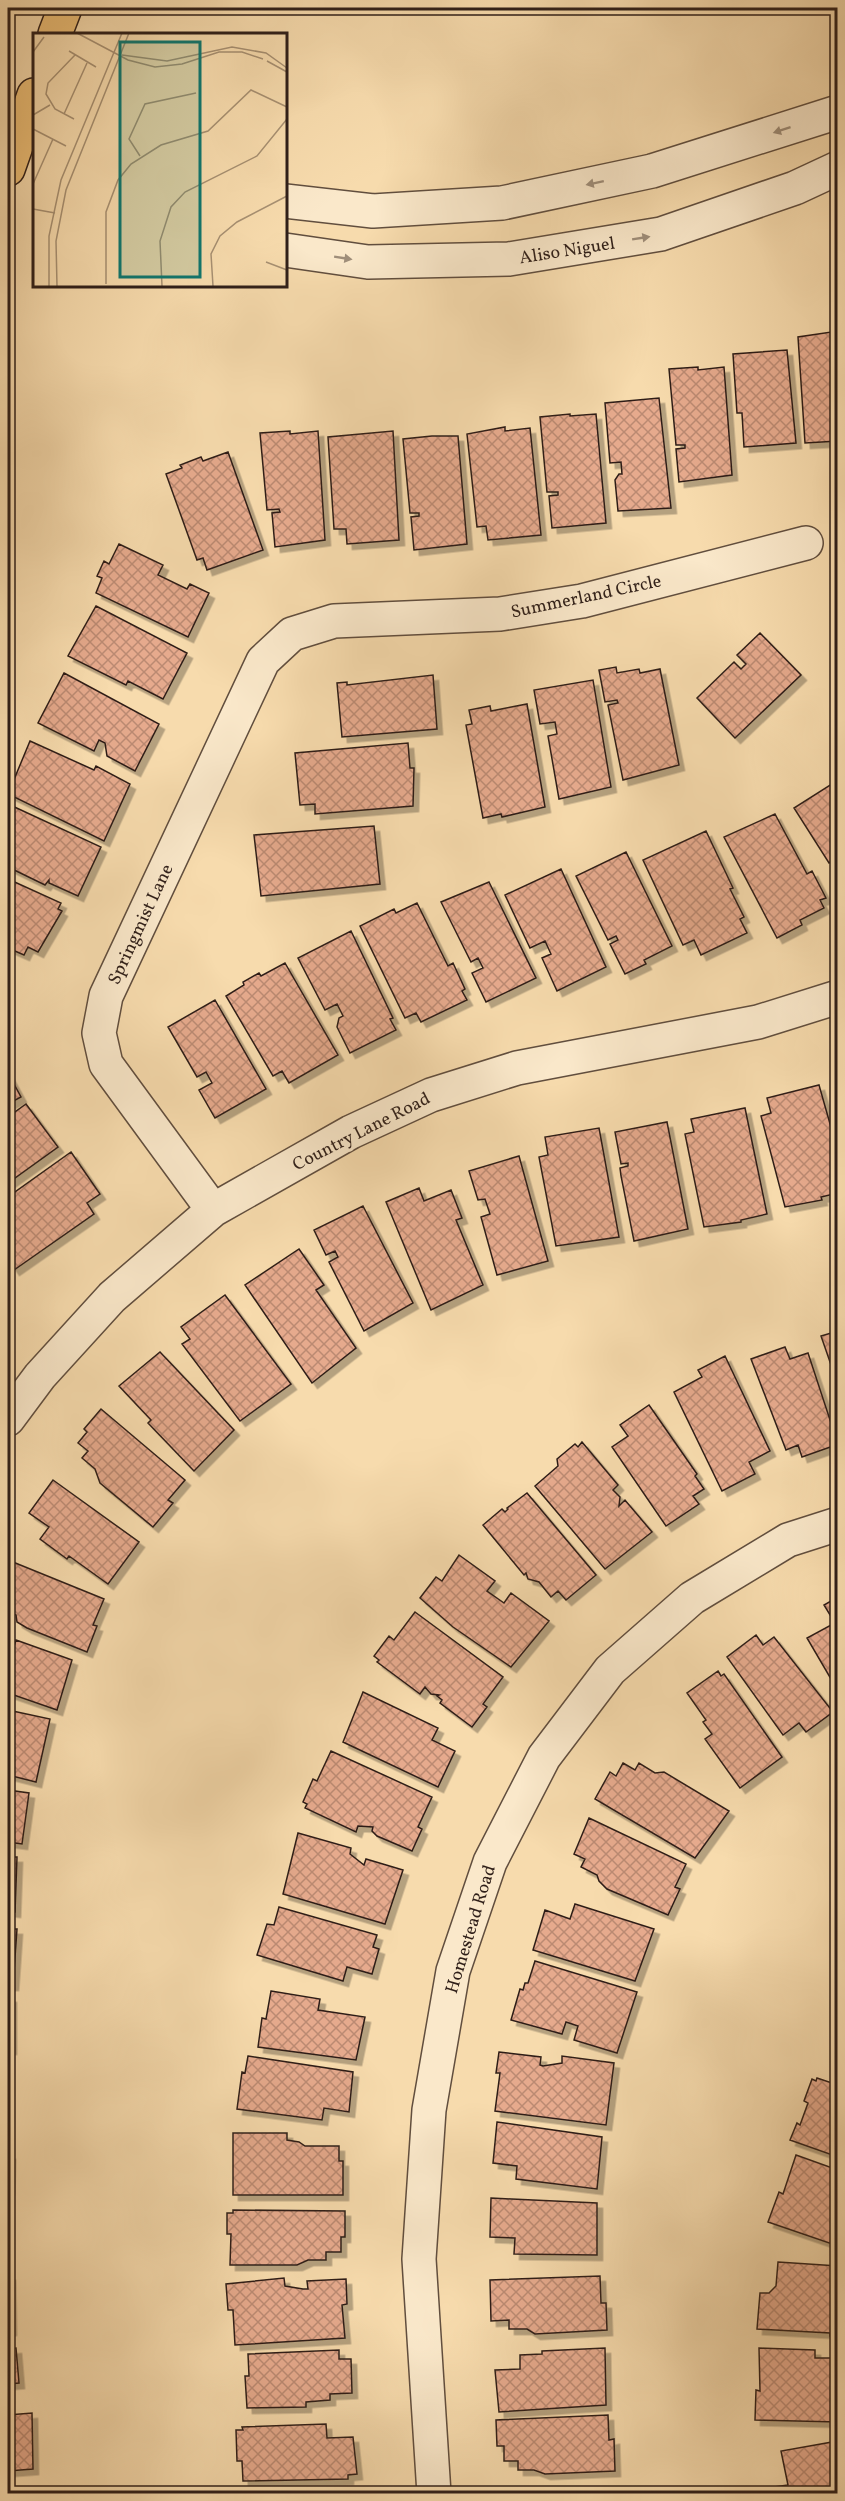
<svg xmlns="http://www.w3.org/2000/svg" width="845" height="2501" font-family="Vollkorn,serif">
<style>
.building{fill:url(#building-cross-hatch);stroke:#2f1f19;stroke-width:1.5;filter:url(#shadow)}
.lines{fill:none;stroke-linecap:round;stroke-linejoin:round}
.minor-casing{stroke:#614e3e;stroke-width:36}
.tertiary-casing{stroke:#614e3e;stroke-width:36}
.primary-casing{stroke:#2f1f19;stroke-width:36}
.minor{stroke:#fae8ca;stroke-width:33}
.tertiary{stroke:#fae8ca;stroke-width:33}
.primary{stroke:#ecbe76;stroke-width:33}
.oneway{fill:#9f8e7a}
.labels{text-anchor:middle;stroke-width:6;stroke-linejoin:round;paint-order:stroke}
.street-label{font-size:18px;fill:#2f1f19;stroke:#fae8ca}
.inset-road{fill:none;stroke:#a79072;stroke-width:1.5}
.view{fill:#0f766e;fill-opacity:0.15;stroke:#0f766e;stroke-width:3}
.inset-edge{fill:none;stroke:#2f1f19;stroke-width:3}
</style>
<defs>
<pattern id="building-cross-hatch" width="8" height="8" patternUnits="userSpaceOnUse" patternTransform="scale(1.5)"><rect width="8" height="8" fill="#e6aa8d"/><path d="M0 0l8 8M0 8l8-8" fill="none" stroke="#bb8a72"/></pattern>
<filter id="shadow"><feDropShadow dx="5.5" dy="5.5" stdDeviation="0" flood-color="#0004"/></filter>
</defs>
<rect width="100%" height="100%" fill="#f7dbad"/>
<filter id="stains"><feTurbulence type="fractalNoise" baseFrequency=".00333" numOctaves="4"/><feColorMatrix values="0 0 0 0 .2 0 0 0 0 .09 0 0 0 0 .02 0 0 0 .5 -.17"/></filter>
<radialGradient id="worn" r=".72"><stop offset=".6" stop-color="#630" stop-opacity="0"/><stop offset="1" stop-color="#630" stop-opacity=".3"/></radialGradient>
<path class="building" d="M838 331V441L805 443 798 337Z
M787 350 796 443 744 447 742 413H737L733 354Z
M698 367V370L724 367 732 475 679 482 676 449 685 448V445H676L669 369Z
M659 398 671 508 618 511 615 480 619 474H622L621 462 610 463 605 403Z
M570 414V416L596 414 606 523 552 528 549 496 558 495V492H547L540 417Z
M505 427V431L530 428 541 535 488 540 486 526 477 527 467 434Z
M290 431V434L318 431 325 540 275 547 272 513 280 512 279 509 267 510 260 433Z
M393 431 399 540 347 544 346 529H334L328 437Z
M432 436H458L467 544 414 550 411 517 419 516V513H410L403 439Z
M228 452 263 550 207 570 203 558 197 560 166 474 182 468 180 465 201 457 203 461Z
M119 544 163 565 158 575 187 589 190 584 209 593 188 637 96 593 102 578 97 576 104 561 109 564Z
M96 606 187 653 163 699 128 681 126 685 68 656Z
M760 633 801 675 735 738 697 698 734 662 741 669 746 664 737 655Z
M616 667 617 673 639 669 640 673 660 669 679 765 623 780 608 705 618 703 617 700 605 702 599 670Z
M64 673 159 724 135 771 107 756 105 743 99 740 94 751 38 723Z
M433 675 437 729 342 737 337 683 347 682V685Z
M593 680 611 787 559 799 548 736 557 734 555 722 540 724 534 690Z
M527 704 545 807 502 817 501 814 483 818 466 725 472 724 469 710 490 706 491 711Z
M30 741 94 770 96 766 130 784 104 841 8 794Z
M408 743 410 768H414L413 806 315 814V804L300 805 295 753Z
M838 780V858L829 863 794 808Z
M8 804 101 847 78 896 49 883V880L45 885 8 867Z
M775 814 807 874 812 871 826 898 820 900 824 908 800 920 802 925 777 938 724 837Z
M374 826 380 884 261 896 254 835Z
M706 831 733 888 730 889 744 917 740 919 747 933 701 955 694 940 683 945 643 860Z
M626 852 672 946 644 960 646 964 625 974 610 944 618 940 616 936 608 940 576 876Z
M561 869 606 967 557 991 542 958 551 954 545 941 530 948 505 895Z
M8 879 61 903 58 909 62 911 38 952 28 947 24 955 8 948Z
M489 882 536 978 486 1002 472 973 483 968 478 958 471 962 441 902Z
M417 903 448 966 453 963 465 989 462 991 467 1000 421 1022 416 1013 405 1018 360 926 394 909 396 913Z
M351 931 393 1018 390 1019 396 1030 350 1053 337 1027 339 1018 343 1016 337 1004 325 1010 298 958Z
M285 963 338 1055 289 1083 282 1071 273 1076 226 996 244 985 243 982 259 973 261 976Z
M215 1000 266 1089 215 1118 199 1090 212 1083 206 1072 197 1077 168 1027Z
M8 1073 21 1097 8 1104Z
M838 1075V1089L832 1077Z
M819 1085 838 1152V1193L821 1197 822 1200 785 1207 761 1116 771 1113 767 1098Z
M26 1104 58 1147 8 1183V1117Z
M745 1108 767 1214 741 1220V1222L704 1227 685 1134 694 1132 691 1119Z
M667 1122 688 1229 634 1241 621 1176 620 1168 628 1166V1163L621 1164 615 1132Z
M599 1128 619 1237 556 1246 539 1157 548 1155 545 1137Z
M71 1152 100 1194 87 1203 94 1214 14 1270 8 1261V1197Z
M519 1156 548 1261 497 1275 481 1217 490 1214 485 1199 478 1200 469 1171Z
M419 1188 424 1201 451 1190 462 1218 456 1220 483 1285 431 1310 386 1202Z
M363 1206 413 1303 364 1331 329 1262 338 1257 335 1251 326 1255 314 1230Z
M299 1249 324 1285 316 1290 356 1348 312 1383 245 1285Z
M225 1295 291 1384 240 1421 182 1344 190 1339 181 1327Z
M838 1331V1385L821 1336Z
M785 1347 790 1359 808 1353 835 1435 833 1436 836 1445 802 1457 798 1445 786 1450 751 1359Z
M160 1352 234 1430 194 1471 148 1423 151 1420 119 1386Z
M725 1356 770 1451 749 1462 755 1474 722 1491 674 1392 702 1377 698 1370Z
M649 1405 697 1474 695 1476 704 1489 693 1496 699 1504 666 1526 612 1447 628 1436 620 1425Z
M101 1409 185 1480 168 1500 173 1503 153 1527 100 1483 95 1469 82 1458 88 1451 78 1443 87 1432 84 1429Z
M582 1442 618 1485 613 1490 620 1497 619 1506 625 1500 652 1532 605 1569 535 1486 558 1466 557 1459 575 1444 578 1447Z
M53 1480 139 1542 108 1584 69 1556 67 1559 40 1539 49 1527 29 1513Z
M527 1493 596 1575 566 1600 558 1591 551 1597 539 1582 528 1579 526 1573 524 1575 483 1525 502 1509 505 1512 508 1509 507 1508Z
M459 1555 495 1581 487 1591 504 1603 511 1593 549 1621 511 1667 453 1627 420 1598 436 1577 442 1581Z
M8 1560 104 1599 93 1625 97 1626 87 1652 27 1628 17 1622 16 1615 8 1612Z
M838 1597V1691L807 1638 835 1623 824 1605Z
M415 1612 503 1677 483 1704 487 1707 472 1727 440 1703 442 1700 437 1696 439 1695 431 1694 425 1687 420 1694 377 1662 379 1660 374 1656 389 1636 394 1640Z
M756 1635 763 1645 774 1637 833 1712 806 1732 799 1723 783 1735 727 1657Z
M16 1640 72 1660 57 1710 8 1693V1648L13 1650Z
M718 1671 721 1676 724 1674 782 1757 740 1788 705 1739 712 1734 703 1722 706 1720 687 1693Z
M363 1692 438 1728 432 1740 455 1751 438 1787 343 1742Z
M8 1710 50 1719 36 1782 8 1775Z
M331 1751 432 1797 418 1827 422 1829 412 1851 377 1836 372 1831 373 1827 358 1826 356 1832 305 1808 307 1804 303 1802 313 1779 317 1781Z
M623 1763 635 1770 639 1763 655 1773 664 1772 729 1811 695 1858 595 1799 610 1772 616 1776Z
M8 1790 29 1793 22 1844 8 1842Z
M589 1818 686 1864 675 1887 680 1889 668 1915 607 1889 599 1881 597 1875 581 1867 585 1859 574 1854Z
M298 1833 351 1848 350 1854 364 1865 366 1859 403 1870 385 1924 283 1894Z
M8 1857H17L15 1912 8 1911Z
M575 1904 654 1929 635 1981 533 1950 545 1910 570 1919Z
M279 1907 377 1935 373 1947 379 1949 372 1974 347 1967 343 1981 257 1955 267 1924 274 1925Z
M8 1929H17L13 1985H8Z
M535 1961 637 1992 617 2053 574 2040 578 2026 566 2022 562 2034 511 2020 520 1989 523 1990 525 1983H528Z
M271 1991 320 1999 318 2010 365 2017 356 2060 258 2047 262 2018 266 2019Z
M8 1997H11V2049H8Z
M499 2052 541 2057 540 2065 543 2066 562 2063V2056L614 2063 606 2125 495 2111 500 2073H496Z
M248 2056 353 2072 349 2112 324 2108 322 2120 237 2109 242 2072 245 2073Z
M817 2078 838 2085V2157L790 2140 797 2123 800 2125 808 2103 804 2101 812 2079 816 2081Z
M497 2122 602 2137 597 2189 516 2179 517 2166 493 2163Z
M233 2133H287V2140L299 2142 305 2146H339V2161H343V2195H233Z
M8 2154H10L9 2189H8Z
M796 2155 838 2170V2246L768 2222 779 2192 783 2194Z
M491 2198 597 2203V2255L514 2254 515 2238 490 2237Z
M233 2210 345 2211V2237H341V2252H326V2260H308L297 2265H230L231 2234H227V2213H233Z
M778 2262 838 2266V2336H830V2333L757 2329 760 2293H769L776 2286Z
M8 2275H10L11 2330 8 2331Z
M600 2276 601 2303H606L607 2330 535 2334 527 2329H509V2320L491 2321 490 2280Z
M284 2278 285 2286 303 2289H308L307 2281 346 2279 347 2304 342 2305 345 2338 235 2345 233 2310H228L226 2284Z
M16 2348 19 2383 8 2384V2349Z
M605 2348 606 2405 499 2412 495 2370 520 2369V2355L542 2354V2351Z
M759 2348 815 2350V2358H833V2351H838V2422L755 2420 756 2390 760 2391Z
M339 2350V2359H351L352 2393 330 2394V2400L306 2402V2407L247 2408 245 2376H249L248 2354Z
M32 2413 33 2469 8 2471V2415Z
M608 2415 609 2440 614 2439 615 2471 545 2474 534 2470H518V2461H504V2446H497L496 2420Z
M326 2424 327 2438 353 2437 357 2474 348 2475V2479L243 2481 242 2461H237L236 2430H243L242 2427Z
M838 2441V2494H769L768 2488 788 2485 781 2451Z
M32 2488 33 2494H8L18 2489Z
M355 2489V2494H270Z
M632 2489V2494H589V2491Z"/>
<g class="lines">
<g class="minor-casing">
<path id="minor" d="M213 1210 106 1064 99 1033 106 996 263 661 292 634 334 621 500 614 582 601 806 543
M8 1419 40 1376 112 1297 213 1210 351 1132 431 1095 517 1068 758 1022 838 997
M434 2494 419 2259 429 2110 453 1971 490 1862 544 1757 610 1670 692 1598 788 1540 838 1524"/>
</g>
<g class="tertiary-casing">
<path id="tertiary" d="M285 201 373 211 502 203 652 171 838 112
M285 250 368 262 509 259 661 234 795 188 838 168"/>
</g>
<g class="primary-casing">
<path id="primary" d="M55 34 65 8
M8 169 34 95"/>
</g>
<use href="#minor" class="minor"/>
<use href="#tertiary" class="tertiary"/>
<use href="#primary" class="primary"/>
</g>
<defs><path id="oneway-solid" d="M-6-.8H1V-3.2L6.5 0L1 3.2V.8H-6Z" transform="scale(1.5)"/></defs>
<g class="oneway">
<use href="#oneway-solid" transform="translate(782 130) rotate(162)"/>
<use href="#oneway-solid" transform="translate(595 183) rotate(168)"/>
<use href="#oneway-solid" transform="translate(641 238) rotate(-9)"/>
<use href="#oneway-solid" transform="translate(343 258) rotate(9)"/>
</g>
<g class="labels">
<g class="street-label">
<text transform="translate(567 250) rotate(-9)" y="6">Aliso Niguel</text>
<text transform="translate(586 596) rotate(-12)" y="6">Summerland Circle</text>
<text transform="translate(140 924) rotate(-65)" y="6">Springmist Lane</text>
<text transform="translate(361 1131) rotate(-27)" y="6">Country Lane Road</text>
<text transform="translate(470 1929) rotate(-73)" y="6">Homestead Road</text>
</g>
</g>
<g transform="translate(33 33)">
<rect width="254" height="254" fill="#f7dbad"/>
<path class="inset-road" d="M44 0 95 27 122 34 149 31 186 19H209L230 26M36 18 63 34M0 19 11 4M89 22 134 28 199 14 233 20 254 35M234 28 254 39M31 81 54 30M0 82 17 72M41 86 22 76 13 61 15 50 42 22M0 96 33 113M107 123 96 106 112 71 163 60M0 151 20 106M0 176 22 180M233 229 254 237M73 251V179L85 147 98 131 128 112 175 98 218 57 254 74M16 253V203L28 147 89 0M24 253 23 208 33 157 96 0M129 253 127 208 138 174 152 159 224 123 254 86M180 253 178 221 187 203 204 189 254 163"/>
<path class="view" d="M87 9H167V244H87Z"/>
<rect width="254" height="254" class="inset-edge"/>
</g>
<rect width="845" height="2501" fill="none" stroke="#f7dbad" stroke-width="30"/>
<rect x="9" y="9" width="827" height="2483" fill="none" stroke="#2f1f19" stroke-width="3"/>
<rect x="15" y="15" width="815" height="2471" fill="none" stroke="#2f1f19" stroke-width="1.5"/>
<rect width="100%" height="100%" filter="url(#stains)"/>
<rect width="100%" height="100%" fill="url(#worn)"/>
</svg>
